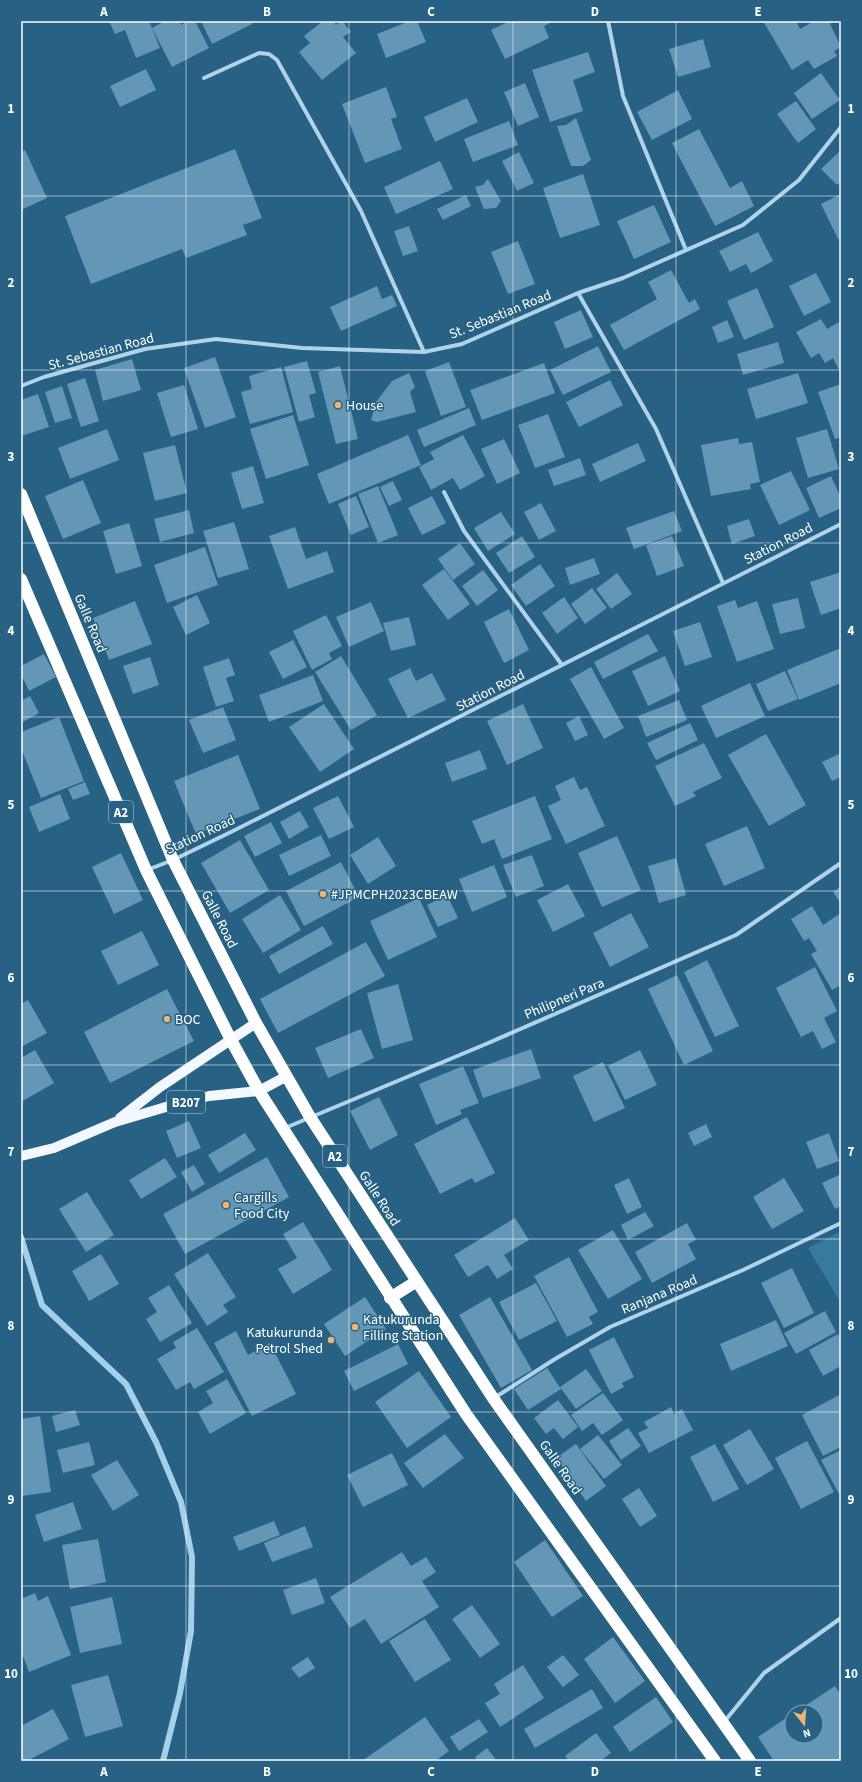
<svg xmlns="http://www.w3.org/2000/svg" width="862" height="1782" font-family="'Source Sans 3',sans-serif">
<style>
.green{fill:#377a9f}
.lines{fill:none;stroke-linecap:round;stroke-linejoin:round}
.stream{stroke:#a4d0e8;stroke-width:6}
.building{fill:#6397b5}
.street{stroke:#b0d3e7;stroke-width:4}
.primary{stroke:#f2f8fe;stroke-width:10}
.highway{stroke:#fff;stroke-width:12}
.grid{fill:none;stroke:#fff;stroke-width:1;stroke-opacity:0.55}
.poi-dot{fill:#f0b575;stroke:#276183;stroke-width:1.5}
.labels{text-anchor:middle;stroke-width:3;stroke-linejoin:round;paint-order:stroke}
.shield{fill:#276183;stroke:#bed0da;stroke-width:1}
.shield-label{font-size:13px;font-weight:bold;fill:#fff}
.street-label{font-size:14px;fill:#fff;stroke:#276183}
.poi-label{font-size:14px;fill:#fff;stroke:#276183;text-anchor:start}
.neatline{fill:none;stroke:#fff;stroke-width:1.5}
.grid-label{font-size:13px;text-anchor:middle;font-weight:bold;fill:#fff}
</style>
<rect width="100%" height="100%" fill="#276183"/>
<path class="green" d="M841 1231V1303L808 1248Z"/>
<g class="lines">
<path class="stream" d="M21 1237 42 1305 126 1384 156 1442 181 1502 192 1557 191 1631 180 1693 163 1761"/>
</g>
<path class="building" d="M109 21H149L160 48 136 58 125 30 115 34Z
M165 21H180L181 25 188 21H195L209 48 172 67 152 28Z
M201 21H251L252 24 212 44Z
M323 21H333L336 25 342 21 351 32 343 37 356 53 322 80 299 52 310 43 304 36Z
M410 21H417L426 42 386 58 377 34Z
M510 21H549L550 23 544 26 549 38 505 59 491 30Z
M763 21H796L800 29 814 21H833L830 24 841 47 834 51 837 56 814 69 808 60 792 70Z
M703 39 711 67 678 77 669 49Z
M588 52 595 72 573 80 583 111 550 122 532 70Z
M146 69 156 90 120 107 110 86Z
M821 73 840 100 812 119 794 93Z
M525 83 539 117 518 126 504 92Z
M386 87 397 117 391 119 402 149 365 163 342 104Z
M678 90 692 119 652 140 637 112Z
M467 98 478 122 435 142 424 117Z
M796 101 816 129 798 143 777 114Z
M576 118 591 160 583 166H571L557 126 566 125Z
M509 121 518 145 473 162 464 139Z
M699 129 730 188 742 181 754 206 715 226 672 143Z
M235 149 262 218 243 225 247 235 186 258 182 249 91 284 65 216Z
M25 150 47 198 21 210V152Z
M841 150V182L837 185 821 169Z
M519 152 534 183 517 191 502 161Z
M440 161 453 189 396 214 384 187Z
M583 174 600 225 560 238 543 188Z
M488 179 501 201 496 208 484 209 475 187 483 185Z
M841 194V238L838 239 821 204Z
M466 195 471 206 443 220 437 209Z
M654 205 671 242 634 259 617 221Z
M409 226 418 251 403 256 394 231Z
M758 232 773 261 751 273 746 264 730 272 719 251Z
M518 241 535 284 508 294 491 252Z
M671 270 689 303 695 299 700 309 624 350 610 325 657 299 648 282Z
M816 273 831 302 804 316 789 286Z
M377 286 382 299 392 295 397 306 341 331 330 307Z
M757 288 774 327 744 340 727 301Z
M581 310 593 337 565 349 554 322Z
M821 319 827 329 841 321V368L839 370 833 358 825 363 819 353 811 358 796 332Z
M727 320 734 337 718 343 712 327Z
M778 342 784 363 743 375 737 354Z
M598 346 611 372 563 395 550 370Z
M215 357 236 417 205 428 184 368Z
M132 359 141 390 103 401 95 370Z
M307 361 316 393 309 395 315 417 299 422 284 367Z
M449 362 466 407 441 416 425 371Z
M544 363 555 393 482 420 470 390Z
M340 366 358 439 336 444 318 372Z
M281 367 293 412 250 424 241 392 252 389 249 376Z
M409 373 415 387 410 392 416 412 377 422 371 420 376 402 392 381Z
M798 373 808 403 756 419 747 389Z
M85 378 99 421 81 427 67 384Z
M610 380 623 405 579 427 566 402Z
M841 384V437L835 439 818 392Z
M184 385 198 429 171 437 157 393Z
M62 386 72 418 55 423 45 392Z
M38 394 49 427 21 436V400Z
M469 408 476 425 424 447 417 430Z
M548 414 565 457 535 468 518 425Z
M293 415 309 465 266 479 250 429Z
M107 429 119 460 70 479 58 448Z
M827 429 839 469 808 478 796 438Z
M408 435 421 465 329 504 317 474Z
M463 435 485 476 460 490 453 478 431 490 419 467 434 459 430 452Z
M738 438 739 444 752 442 760 482 750 484 751 489 711 496 701 445Z
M504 439 520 473 497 484 481 449Z
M638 443 646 461 600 482 592 464Z
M175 445 187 493 155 501 143 453Z
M580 458 586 475 554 486 548 470Z
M253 466 264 503 242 509 231 473Z
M791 471 810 510 779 525 760 485Z
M831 476 841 498V508L819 518 806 488Z
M83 480 101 523 63 539 45 496Z
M393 481 402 500 389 506 380 487Z
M378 486 398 535 378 543 358 494Z
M356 496 369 527 351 535 338 504Z
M432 496 446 523 422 535 408 508Z
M541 503 556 531 539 540 524 512Z
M189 510 194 533 160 542 154 519Z
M674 511 682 531 634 549 626 528Z
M501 512 515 534 488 551 474 528Z
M749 519 755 536 732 544 727 526Z
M234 522 249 569 218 578 203 531Z
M129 523 142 566 116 574 103 531Z
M295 527 306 559 327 551 334 572 288 589 269 536Z
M522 536 535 557 509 573 496 553Z
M672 536 684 566 657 576 646 545Z
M460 543 475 564 453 580 438 559Z
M205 547 218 585 167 603 154 565Z
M594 558 600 574 570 585 565 568Z
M540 564 555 586 526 606 511 585Z
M444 569 470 604 448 620 422 585Z
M483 570 498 590 477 606 462 586Z
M841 572V608L821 615 810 582Z
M617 573 632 594 611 609 596 589Z
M592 588 607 608 585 624 571 604Z
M197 595 210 623 186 635 173 607Z
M564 597 578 618 557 634 542 613Z
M798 598 805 628 780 634 772 604Z
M735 600 738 608 757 601 774 649 737 662 717 606Z
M135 601 152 644 109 660 93 618Z
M371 602 384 631 349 647 336 617Z
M509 609 529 650 504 663 484 622Z
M326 615 342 646 329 653 332 659 312 670 293 631Z
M409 617 416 645 391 651 383 623Z
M700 622 712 657 685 666 673 631Z
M648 634 658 651 603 679 594 662Z
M293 640 307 667 283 679 269 652Z
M841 648V683L799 700 787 670Z
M44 654 56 677 29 691 21 674V666Z
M341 656 377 715 351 730 315 672Z
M665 656 680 691 648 706 632 671Z
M150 657 159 685 133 694 123 666Z
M229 658 235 675 226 678 234 701 216 707 203 667Z
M591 667 624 728 604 739 570 679Z
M410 668 416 681 432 673 446 700 408 718 388 679Z
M785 671 798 699 768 711 756 684Z
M313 675 323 701 269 722 259 695Z
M750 683 765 716 716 738 701 706Z
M30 696 39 713 21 723V701Z
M679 700 687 720 646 737 638 716Z
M324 704 354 749 320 772 289 727Z
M523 704 543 748 507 765 487 721Z
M223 707 236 740 203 753 189 720Z
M579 716 588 735 575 741 566 723Z
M59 717 84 781 41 798 21 748V732Z
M690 723 698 740 656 760 647 743Z
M766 734 806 805 769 826 728 755Z
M704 743 722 778 693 792 696 796 675 806 655 766Z
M480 750 487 769 452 782 445 763Z
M841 753V777L832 781 822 762Z
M238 755 260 809 196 834 174 781Z
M574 777 580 790 587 787 605 826 566 844 548 806 561 800 555 786Z
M85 782 90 794 73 800 68 789Z
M60 794 70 819 39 832 29 807Z
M338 796 354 827 329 839 313 808Z
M535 796 552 839 502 859 494 839 482 844 472 821Z
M300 811 309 827 289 839 280 822Z
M271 822 282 843 255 857 244 836Z
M747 826 765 868 724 886 705 844Z
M321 835 331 856 289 876 279 855Z
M617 836 641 890 602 907 578 853Z
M378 837 396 866 368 884 350 855Z
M240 840 269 890 230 913 201 863Z
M121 853 143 900 114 914 92 867Z
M532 855 544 886 516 897 503 865Z
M676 858 686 895 659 903 648 866Z
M341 862 359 897 304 926 286 891Z
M494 865 507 897 472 912 459 879Z
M568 884 585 916 553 932 537 900Z
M841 886V904L833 892Z
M280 895 301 930 263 953 242 919Z
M447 895 458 918 438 927 427 905Z
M419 898 437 937 388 960 370 921Z
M812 906 823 925 841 913V985L832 990 811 954 817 951 809 938 804 941 791 919Z
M631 913 649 947 610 967 593 933Z
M323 926 333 944 279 974 269 956Z
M142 931 159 965 118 985 101 951Z
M366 942 385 976 278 1033 260 999Z
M707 960 739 1026 715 1037 684 972Z
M815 967 837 1011 824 1018 836 1042 822 1049 813 1031 801 1037 776 988Z
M677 975 713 1051 684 1065 648 989Z
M398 984 413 1040 382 1049 367 993Z
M167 989 194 1041 110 1083 84 1032Z
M28 1000 47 1033 21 1047V1004Z
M361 1029 374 1058 328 1078 315 1048Z
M531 1049 541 1078 483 1098 473 1070Z
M35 1050 54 1083 21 1102V1058Z
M640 1050 657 1085 625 1100 608 1066Z
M603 1062 625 1108 594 1122 573 1076Z
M463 1066 479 1103 460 1110 462 1114 436 1125 419 1084Z
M379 1097 398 1135 370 1150 350 1111Z
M467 1117 495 1173 475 1183 472 1178 440 1194 414 1144Z
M189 1121 201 1148 177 1158 166 1131Z
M706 1124 712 1137 694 1146 688 1133Z
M245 1133 256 1150 219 1173 208 1155Z
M829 1133 839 1161 817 1169 806 1142Z
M267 1157 289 1197 185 1254 163 1214Z
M165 1158 177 1177 141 1199 129 1180Z
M194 1165 205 1184 192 1192 181 1172Z
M841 1174V1206L835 1209 822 1183Z
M629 1178 642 1207 627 1214 614 1185Z
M784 1178 804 1211 772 1229 753 1197Z
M87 1192 114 1235 86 1252 59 1209Z
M645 1212 654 1226 628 1240 621 1225Z
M515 1218 529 1240 504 1255 513 1269 497 1279 488 1265 468 1277 454 1255Z
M303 1222 332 1270 293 1294 278 1269 297 1258 283 1234Z
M687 1223 696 1240 688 1244 696 1259 652 1283 635 1252Z
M613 1230 642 1279 608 1299 578 1250Z
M208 1253 236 1297 223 1305 228 1312 207 1326 174 1274Z
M101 1254 119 1284 89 1301 72 1271Z
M569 1257 598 1312 589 1317 593 1324 567 1337 534 1276Z
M792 1268 814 1313 784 1328 761 1283Z
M536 1283 557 1321 519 1340 499 1302Z
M169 1285 192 1323 160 1342 146 1319 157 1312 148 1298Z
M365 1297 386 1329 345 1356 324 1324Z
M490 1297 532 1370 501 1388 459 1315Z
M825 1311 836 1332 796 1354 784 1333Z
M776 1320 788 1346 731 1371 720 1344Z
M197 1328 224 1372 194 1389 190 1382 176 1390 157 1359 176 1348 173 1342Z
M236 1331 248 1355 270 1343 296 1394 252 1416 214 1343Z
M838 1334 841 1339V1366L823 1376 809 1350Z
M614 1337 634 1377 622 1383 624 1387 611 1394 589 1350Z
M398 1344 408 1364 354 1391 344 1371Z
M547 1368 561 1389 528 1410 514 1389Z
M586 1369 602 1391 576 1409 560 1387Z
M419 1371 451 1417 407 1448 375 1402Z
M227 1379 246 1413 210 1434 198 1412 213 1403 206 1391Z
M603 1393 623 1420 602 1435 593 1423 582 1431 571 1415Z
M841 1394V1447L823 1456 802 1415Z
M558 1400 578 1427 563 1439 554 1428 546 1434 534 1418Z
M671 1407 674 1414 682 1409 693 1430 649 1453 638 1433 648 1428 644 1422Z
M75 1410 80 1425 56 1432 52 1416Z
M40 1416 51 1492 22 1496 21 1486V1419Z
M628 1428 641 1446 621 1460 609 1441Z
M750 1429 774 1469 747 1485 723 1445Z
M445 1434 464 1458 423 1488 404 1463Z
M598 1435 622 1465 604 1479 580 1449Z
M807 1441 834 1492 801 1509 775 1458Z
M89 1442 95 1465 63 1473 57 1450Z
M576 1444 606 1486 586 1501 556 1458Z
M715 1444 739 1489 713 1502 690 1457Z
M841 1450V1493L839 1494 821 1460Z
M392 1453 408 1485 363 1507 347 1475Z
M117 1460 139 1495 113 1511 91 1475Z
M639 1488 657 1516 640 1527 622 1499Z
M73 1502 82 1529 44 1542 35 1515Z
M274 1521 280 1535 239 1551 233 1537Z
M305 1526 313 1547 272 1562 264 1543Z
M98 1539 106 1582 70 1589 62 1545Z
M545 1540 583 1596 552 1617 514 1562Z
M402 1552 411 1566 426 1557 436 1572 422 1581 439 1607 381 1644 365 1619 350 1628 330 1597Z
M316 1578 325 1603 292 1615 283 1590Z
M35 1593 38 1601 48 1596 71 1655 29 1672 21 1651V1607H22L21 1599Z
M112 1597 122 1644 80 1653 70 1607Z
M472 1605 500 1644 480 1658 452 1619Z
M425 1619 451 1660 415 1682 389 1641Z
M613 1637 645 1681 615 1703 584 1659Z
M563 1655 579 1675 563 1687 547 1667Z
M308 1657 315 1668 299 1678 291 1668Z
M523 1665 544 1698 500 1727 485 1703 500 1694 494 1684Z
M108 1675 123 1726 85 1737 71 1685Z
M835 1686 841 1695V1761H774L758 1737 792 1714V1736H816V1712H796Z
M592 1689 603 1708 535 1748 524 1729Z
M656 1697 673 1722 630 1752 613 1727Z
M53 1709 69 1739 27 1761H21V1726Z
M425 1717 449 1751 435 1761H362Z
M479 1719 488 1732 459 1751 450 1737Z
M596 1733 611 1753 600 1761H569L565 1756Z
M487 1748 497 1761H477L475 1757Z"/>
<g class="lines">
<path class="street" d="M608 21 623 96 686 250
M204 78 259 53 269 54 277 60 361 211 424 352
M578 293 656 429 723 583
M21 386 44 377 145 349 216 339 302 348 392 351 424 352 462 344 578 293 623 278 743 225 799 180 841 127
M444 492 464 531 562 665
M147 870 173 860 231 832 841 524
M285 1128 486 1044 736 935 841 863
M494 1398 555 1359 610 1327 743 1270 841 1223
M724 1722 764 1673 841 1618"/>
<path class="primary" d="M120 1118 160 1087 256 1023
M21 1156 54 1148 115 1122 176 1104 209 1096 259 1091 287 1076"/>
<path class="highway" d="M21 494 173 860 256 1023 310 1117 493 1398 750 1761
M21 579 146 870 231 1040 259 1091 466 1414 715 1761
M390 1298 417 1281"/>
</g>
<path class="grid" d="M186 21V1761M349 21V1761M513 21V1761M676 21V1761M21 196H841M21 370H841M21 543H841M21 717H841M21 891H841M21 1065H841M21 1239H841M21 1412H841M21 1586H841"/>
<g class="poi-dot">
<circle cx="338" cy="405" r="4"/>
<circle cx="323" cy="894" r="4"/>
<circle cx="167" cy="1019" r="4"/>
<circle cx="226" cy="1205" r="4"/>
<circle cx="355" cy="1327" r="4"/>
<circle cx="331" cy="1340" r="4"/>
</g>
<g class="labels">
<g class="shield">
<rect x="109" y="801" width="24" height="22" rx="3"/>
<rect x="167" y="1091" width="38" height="22" rx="3"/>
<rect x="323" y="1145" width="24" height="22" rx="3"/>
</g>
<g class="shield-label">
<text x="121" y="817">A2</text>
<text x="186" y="1107">B207</text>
<text x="335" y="1161">A2</text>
</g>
<g class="street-label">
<text transform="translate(500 314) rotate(-22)" y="5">St. Sebastian Road</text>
<text transform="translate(101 351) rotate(-15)" y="5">St. Sebastian Road</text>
<text transform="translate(778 543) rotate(-27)" y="5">Station Road</text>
<text transform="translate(91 623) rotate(67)" y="5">Galle Road</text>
<text transform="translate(490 690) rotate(-27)" y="5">Station Road</text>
<text transform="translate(200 834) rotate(-25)" y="5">Station Road</text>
<text transform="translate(220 919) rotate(63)" y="5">Galle Road</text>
<text transform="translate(564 998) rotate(-23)" y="5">Philipneri Para</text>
<text transform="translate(380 1198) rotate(57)" y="5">Galle Road</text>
<text transform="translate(659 1294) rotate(-23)" y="5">Ranjana Road</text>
<text transform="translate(561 1467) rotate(55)" y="5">Galle Road</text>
</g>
<g class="poi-label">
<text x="346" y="410">House</text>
<text x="331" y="899">#JPMCPH2023CBEAW</text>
<text x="175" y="1024">BOC</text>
<text x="234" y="1202">Cargills<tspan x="234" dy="16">Food City</tspan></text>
<text x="363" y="1324">Katukurunda<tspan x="363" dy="16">Filling Station</tspan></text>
<text x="323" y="1337" text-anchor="end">Katukurunda<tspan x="323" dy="16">Petrol Shed</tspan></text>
</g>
</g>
<rect width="862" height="1782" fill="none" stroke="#276183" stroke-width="44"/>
<g transform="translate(804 1724) rotate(163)"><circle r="19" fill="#276183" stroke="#7da0b5"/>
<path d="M0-3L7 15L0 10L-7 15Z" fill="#f0b575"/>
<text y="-6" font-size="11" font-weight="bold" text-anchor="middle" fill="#ffffff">N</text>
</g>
<rect x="22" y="22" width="818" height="1738" class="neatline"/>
<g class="grid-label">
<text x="104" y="16">A</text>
<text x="267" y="16">B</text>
<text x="431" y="16">C</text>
<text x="595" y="16">D</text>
<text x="758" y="16">E</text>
<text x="11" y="113">1</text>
<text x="851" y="113">1</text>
<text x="11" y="287">2</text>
<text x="851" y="287">2</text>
<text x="11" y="461">3</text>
<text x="851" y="461">3</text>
<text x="11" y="635">4</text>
<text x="851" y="635">4</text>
<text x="11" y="809">5</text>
<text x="851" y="809">5</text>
<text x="11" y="982">6</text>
<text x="851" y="982">6</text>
<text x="11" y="1156">7</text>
<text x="851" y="1156">7</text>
<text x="11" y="1330">8</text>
<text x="851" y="1330">8</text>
<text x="11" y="1504">9</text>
<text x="851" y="1504">9</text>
<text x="11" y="1678">10</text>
<text x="851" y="1678">10</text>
<text x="104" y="1776">A</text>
<text x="267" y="1776">B</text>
<text x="431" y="1776">C</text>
<text x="595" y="1776">D</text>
<text x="758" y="1776">E</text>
</g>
</svg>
